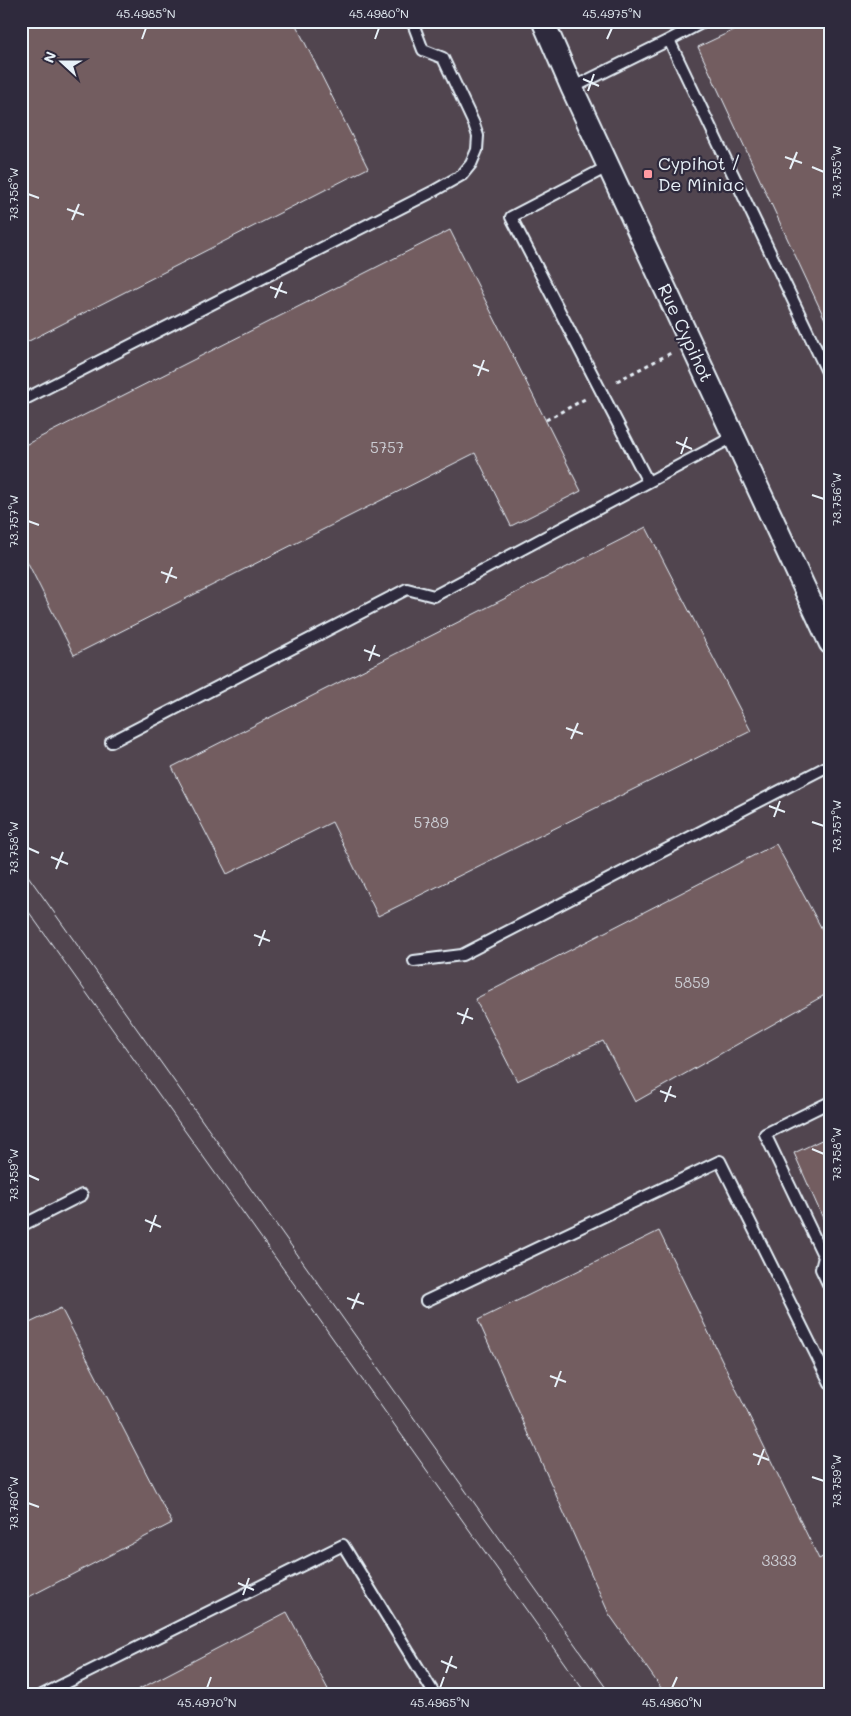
<svg xmlns="http://www.w3.org/2000/svg" width="851" height="1716" font-family="Mali,sans-serif">
<style>
.built{fill:#514450}
.building{fill:#735d61;stroke:#e8f1f8}
.lines{fill:none;stroke-linecap:round;stroke-linejoin:round}
.lane-casing{stroke:#e8f1f8;stroke-width:14}
.street-casing{stroke:#e8f1f8;stroke-width:25}
.path{stroke:#e8f1f8;stroke-width:3;stroke-dasharray:4 4;stroke-linecap:butt}
.lane{stroke:#2f2a3d;stroke-width:10}
.street{stroke:#2f2a3d;stroke-width:21}
.tram{stroke:#e8f1f8;stroke-width:1}
.ticks{fill:none;stroke:#e8f1f8;stroke-width:2}
.poi-dot{fill:#ff9aa2;stroke:#2f2a3d;stroke-width:2}
.labels{text-anchor:middle;stroke-width:4.5;stroke-linejoin:round;paint-order:stroke}
.number-label{font-size:15px;fill:#cbccd2}
.poi-label{font-size:18px;fill:#e8f1f8;stroke:#2f2a3d;text-anchor:start}
.street-label{font-size:18px;fill:#e8f1f8;stroke:#2f2a3d}
.neatline{fill:none;stroke:#e8f1f8;stroke-width:2}
.ticks-label{font-size:12px;text-anchor:middle;fill:#e8f1f8}
</style>
<rect width="100%" height="100%" fill="#433948"/>
<filter id="ink" filterUnits="userSpaceOnUse"><feTurbulence type="fractalNoise" baseFrequency=".02" numOctaves="2"/><feDisplacementMap in="SourceGraphic" scale="10" xChannelSelector="R" yChannelSelector="G"/><feConvolveMatrix kernelMatrix="1 2 1 2 8 2 1 2 1" color-interpolation-filters="sRGB"/></filter>
<g filter="url(#ink)">
<path class="built" d="M21 21H830V1695H21Z"/>
<path class="building" d="M21 21H294L368 168 21 345Z
M753 21H830V330L698 47Z
M450 230 581 491 511 526 475 453 74 655 21 549V447Z
M646 527 751 731 378 916 332 822 227 874 172 767Z
M776 844 830 944V992L635 1102 603 1041 517 1081 475 999Z
M830 1136V1234L794 1153Z
M659 1231 819 1559 830 1553V1695H666L609 1614 478 1320Z
M61 1308 172 1523 21 1601V1327Z
M287 1612 331 1695H128Z"/>
<g class="lines">
<g class="lane-casing">
<path id="lane" d="M669 40 705 21
M572 88 669 40 830 378
M609 166 511 217 648 482
M21 401 432 192 462 175 471 164 477 150 478 136 474 124 443 58 423 50 412 21
M111 742 407 589 434 596 733 437
M414 961 462 955 830 765
M830 1102 765 1134 824 1257 821 1269 830 1288
M21 1226 82 1195
M426 1301 720 1161 830 1383
M42 1695 343 1545 435 1695"/>
</g>
<g class="street-casing">
<path id="street" d="M543 21 572 88 830 643"/>
</g>
<path class="path" d="M617 381 671 353
M546 420 585 399"/>
<use href="#lane" class="lane"/>
<use href="#street" class="street"/>
<path class="tram" d="M21 866 611 1695
M21 901 587 1695"/>
</g>
</g>
<path class="ticks" d="M142 39 146 28M375 39 379 28M607 39 612 28M583 79 599 86M588 91 594 74M785 157 802 163M812 167 824 172M790 169 797 152M28 194 39 198M67 209 84 215M72 220 79 204M270 287 287 293M275 298 282 282M473 365 489 371M478 376 484 360M676 442 692 449M681 454 687 437M812 495 824 499M28 521 39 525M161 572 177 578M166 583 172 567M364 650 380 656M369 661 375 645M566 728 583 734M571 739 578 723M769 806 785 812M774 817 780 801M812 822 824 826M28 848 39 853M51 857 68 864M56 869 63 852M254 935 270 941M259 946 265 930M457 1013 473 1019M462 1024 468 1008M660 1091 676 1097M665 1102 671 1086M812 1149 824 1154M28 1175 39 1180M145 1220 161 1227M150 1232 156 1215M347 1298 364 1304M352 1309 359 1293M550 1376 566 1382M555 1387 561 1371M753 1454 769 1460M758 1465 764 1449M812 1477 824 1481M28 1503 39 1507M238 1583 254 1590M243 1595 249 1578M441 1661 457 1668M446 1673 452 1656M207 1688 211 1677M440 1688 444 1677M672 1688 677 1677"/>
<rect class="poi-dot" x="643" y="169" width="10" height="10" rx="2.5"/>
<g class="labels">
<g class="number-label">
<text x="387" y="453">5757</text>
<text x="431" y="828">5789</text>
<text x="692" y="988">5859</text>
<text x="779" y="1566">3333</text>
</g>
<g class="poi-label">
<text x="658" y="170">Cypihot /<tspan x="658" dy="21">De Miniac</tspan></text>
</g>
<g class="street-label">
<text transform="translate(685 333) rotate(65)" y="6">Rue Cypihot</text>
</g>
</g>
<rect width="851" height="1716" fill="none" stroke="#2f2a3d" stroke-width="55"/>
<g transform="translate(62 62) rotate(291)" stroke="#2f2a3d" stroke-width="4" paint-order="stroke">
<path d="M0-4L9 19L0 12L-9 19Z" fill="#e8f1f8"/>
<text y="-8" font-size="14" font-weight="bold" text-anchor="middle" fill="#e8f1f8">N</text>
</g>
<rect x="28" y="28" width="796" height="1660" class="neatline"/>
<g class="ticks-label">
<text x="146" y="18">45.4985°N</text>
<text x="379" y="18">45.4980°N</text>
<text x="612" y="18">45.4975°N</text>
<text transform="translate(837 172) rotate(-90)" y="4">73.755°W</text>
<text transform="translate(14 194) rotate(-90)" y="4">73.756°W</text>
<text transform="translate(837 499) rotate(-90)" y="4">73.756°W</text>
<text transform="translate(14 521) rotate(-90)" y="4">73.757°W</text>
<text transform="translate(837 826) rotate(-90)" y="4">73.757°W</text>
<text transform="translate(14 848) rotate(-90)" y="4">73.758°W</text>
<text transform="translate(837 1154) rotate(-90)" y="4">73.758°W</text>
<text transform="translate(14 1175) rotate(-90)" y="4">73.759°W</text>
<text transform="translate(837 1481) rotate(-90)" y="4">73.759°W</text>
<text transform="translate(14 1503) rotate(-90)" y="4">73.760°W</text>
<text x="207" y="1707">45.4970°N</text>
<text x="440" y="1707">45.4965°N</text>
<text x="672" y="1707">45.4960°N</text>
</g>
</svg>
